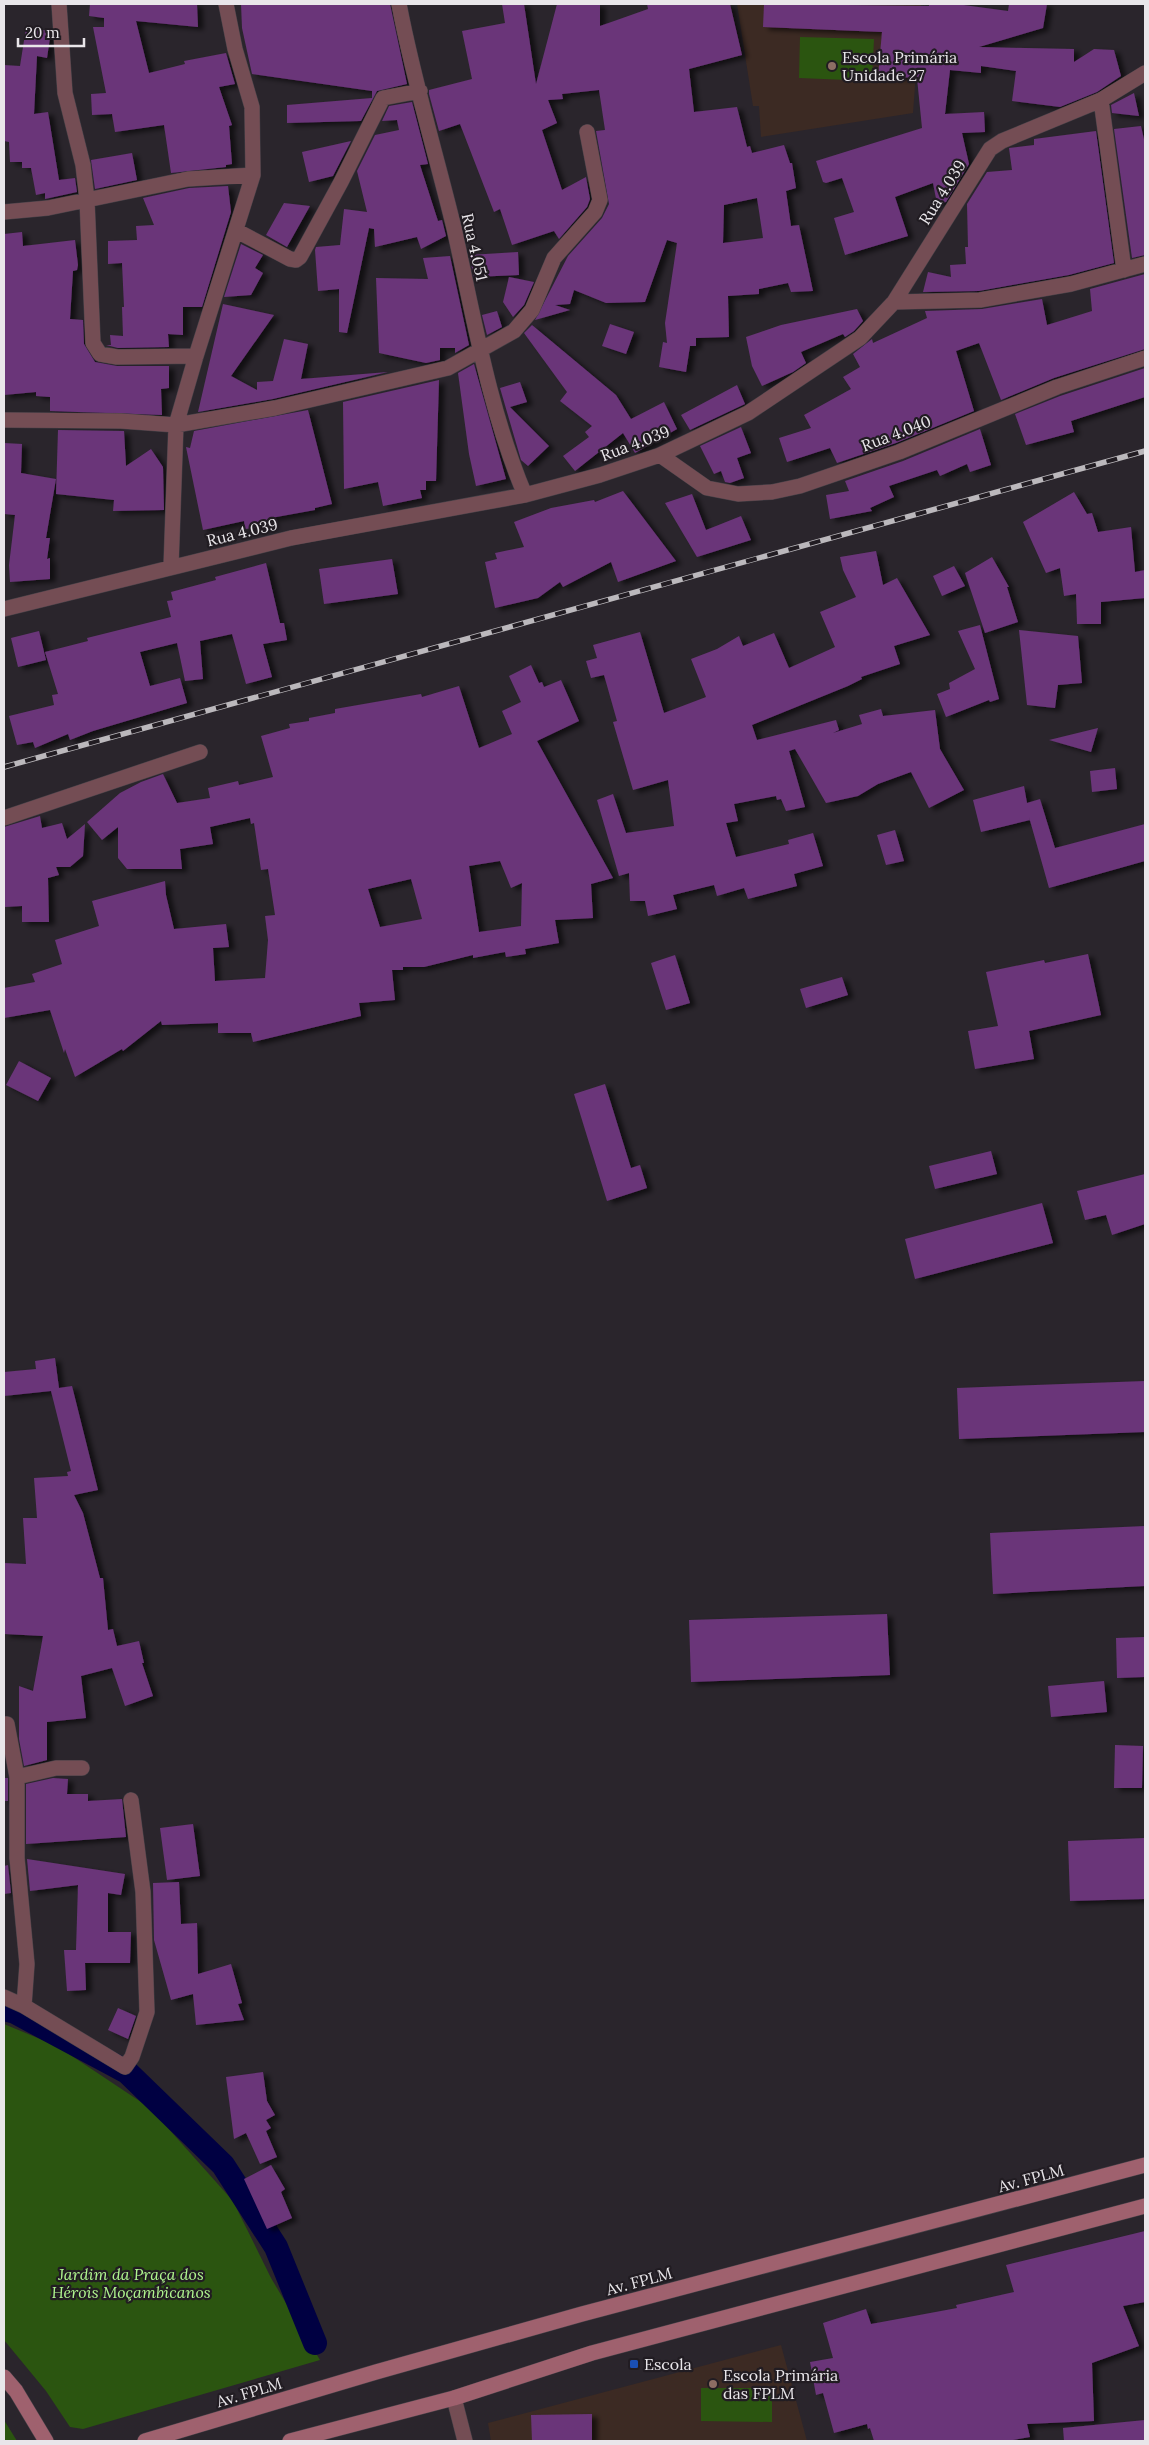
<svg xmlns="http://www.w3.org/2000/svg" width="1149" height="2445" font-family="Lora,serif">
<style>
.education{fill:#3c2a23}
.green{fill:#2b5510}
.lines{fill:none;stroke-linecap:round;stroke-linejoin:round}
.canal{stroke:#000042;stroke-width:24}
.building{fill:#6a3579;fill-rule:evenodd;filter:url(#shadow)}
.street-casing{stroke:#454047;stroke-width:16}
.secondary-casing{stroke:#454047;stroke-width:16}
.street{stroke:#744d54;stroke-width:15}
.secondary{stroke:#9f616e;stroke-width:15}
.rail-casing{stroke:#bbb8bc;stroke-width:5.5}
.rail{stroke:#211c22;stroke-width:4;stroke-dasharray:11;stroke-linecap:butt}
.education-dot{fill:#8d6e63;stroke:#211c22;stroke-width:2}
.transit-dot{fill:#1a4fb4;stroke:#211c22;stroke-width:2}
.labels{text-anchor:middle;stroke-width:4.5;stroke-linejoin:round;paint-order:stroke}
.poi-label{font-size:16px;fill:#e9e6ea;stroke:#211c22;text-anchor:start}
.street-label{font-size:16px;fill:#e9e6ea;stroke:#211c22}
.park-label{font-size:16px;font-style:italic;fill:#b0f68f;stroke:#211c22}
</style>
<defs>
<filter id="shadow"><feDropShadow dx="5.5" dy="3" stdDeviation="2.5" flood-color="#0009"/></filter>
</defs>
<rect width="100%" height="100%" fill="#2a252c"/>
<path class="education" d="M737 4 921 5 913 113 761 137 759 106H753Z
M781 2345 807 2441H491L488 2423Z"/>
<path class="green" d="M800 37 874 39 872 81 799 78Z
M4 2024 57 2046 150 2108 233 2201 271 2278 320 2360 83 2429 70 2427 46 2391 4 2340Z
M701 2388H772V2422L701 2421Z
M4 2420 17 2441H4Z"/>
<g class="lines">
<path class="canal" d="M4 2009 15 2012 127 2072 223 2165 276 2247 315 2343"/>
</g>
<path class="building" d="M90 4H197L198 27 136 21 149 73 185 64 184 61 226 53 235 84 219 87 232 125 229 126 232 164 226 165V167L171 173 164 125 115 132 112 114 92 115 91 94 106 93 93 27H104V18L89 16Z
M241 4H390L407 84 377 91 361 121 287 123V105L372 98V91L252 74 242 28Z
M502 4H524L536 84 557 4H600V26L648 9 647 4H730L742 55 689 69 694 112 737 107 747 147 750 146 752 153 784 145 790 163H792L796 188 786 191 791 226 799 225 813 291 791 292 788 283 759 289V294L728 296 729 337 696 338V346H690L686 372 659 367 663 342 667 343 665 323 677 243 667 240 645 302 606 303 574 290 570 304 555 305 570 310 535 320 568 256 602 218 609 204 596 131 605 130 599 90 562 94 563 99 548 100 557 123 542 130 562 190 586 177 590 199 587 207 559 239 554 231 512 245 500 209 494 212 460 124 439 131 429 94V90L472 79 462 31 505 23ZM757 198 763 238 723 243 724 205Z
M764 4 929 6V4H956L1008 11 1009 4H1047L1043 28 979 47 1074 49V62L1094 49 1114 50 1121 76 1097 92 1060 107 1012 101 1016 71 981 66V73L950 70 945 114 984 112 985 132 962 133 969 164 946 202 937 204 933 183 895 197 908 236 845 255 834 218 854 212 842 178 826 183 823 182 816 161 922 128 917 78 878 76 882 32 763 27Z
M26 28 51 31 47 58 37 56 34 114 48 112 59 180 75 178 77 192 45 199V193L36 195 31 168H22V162H10L9 142 4 141V65L20 66Z
M1134 93 1139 116 1112 113 1111 105Z
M412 102 428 164 420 165 438 221 442 220 446 236 421 249 417 237 375 247 374 229 369 228 347 333 339 332V289L318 291 315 250 316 247 340 245 344 209 367 212 357 171 375 135 399 130 397 120 382 121 389 106Z
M1141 126 1145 144V255L1132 258 1114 129Z
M1096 131 1114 263 1069 275 979 291 923 292 928 272 951 277 950 265 966 264 965 247H968L967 204 987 172 1012 170 1009 148 1034 145V139Z
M351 141 333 176 309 182 302 152Z
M132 153 137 180 95 189 91 160Z
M228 186 231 212 202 307H183V335L168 334 169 347 118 348 106 345H111L110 335 123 336 122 307H124L122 263 108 264V241L137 240 136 226 154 225 143 198 189 188Z
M284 203 310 206 287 247 266 235Z
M22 232 23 246 75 240 78 265 77 270 73 271 70 319 83 320 84 344 95 362 117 366H169V388L161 389 162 415 50 411V397L36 396V392L4 395V234Z
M241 244 263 255 255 268 263 273 251 295 224 297Z
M518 252 519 275 474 277 469 255Z
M450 256 469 345 455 353V348H440V360L426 363 379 353 376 278 428 279 423 258Z
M1145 274V349L1054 378 1001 400 979 343 956 351 974 411 896 443 837 463 830 448 787 462 779 438 811 428 804 415 851 389 843 377 860 367 853 354 872 339 873 343 927 318 925 311 982 309 1042 299 1047 325 1092 311 1090 289Z
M509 277 534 282 524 305 513 317 503 302Z
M223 304 274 315 231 376 257 390V382L273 381 284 339 308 344 301 379 388 372 273 399 198 412Z
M857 309 863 321 854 331 845 337 843 334 801 352 806 363 793 372 762 386 752 366 746 337 781 325Z
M497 311 502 327 487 335 482 315Z
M610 324 634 332 626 354 602 346Z
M532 325 616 395 631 419 664 402 677 429 635 453 623 433 575 471 563 456 589 437 585 432 592 426 560 401 567 392 524 333Z
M474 364 506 479 476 486 469 454 458 373Z
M1145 368V397L1071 421 1074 432 1026 445 1015 414 1060 396Z
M439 380 436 481H426V490H420L422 498 383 506 378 482 344 489 343 402Z
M520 382 527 402 510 407 549 446 528 466 521 460 500 388Z
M737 385 745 404 690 430 681 415Z
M308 410 332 504 315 508V510L271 518 274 526 245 529 244 521 203 530 186 447 190 448 194 431Z
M741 427 751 453 737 458 744 478 730 483 725 482 721 471 714 474 700 446Z
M980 429 991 465 970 472 967 464 940 476 937 470 889 486 894 497 870 508 872 511 830 519 826 495 849 491 845 481 903 461Z
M58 430 124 431 126 466 151 449 163 467 164 510 113 511 114 500 56 494Z
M4 443 22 444 21 473 56 479 46 538H50L47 559 50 558V579L10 582 9 565 15 515 4 514Z
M623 491 676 561 618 582 611 562 563 587 560 582 538 598 495 608 485 562 497 559 495 553 524 547 514 522 551 508 594 500 595 502Z
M1074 492 1087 514 1092 513 1098 532 1131 527 1135 572 1145 570V598L1101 602V624H1077L1076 594 1064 596 1060 568 1046 573 1023 522Z
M692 494 706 530 741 516 751 540 697 557 665 503Z
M876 551 883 585 897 578 930 635 894 646 900 664 861 677 862 679 848 686 752 725 757 740 836 720 839 730 833 733 862 724 859 715 881 709 883 716 935 710 940 749 964 790 929 808 911 772 878 784 858 796 826 803 795 749 789 751 805 807 786 811 781 799 777 800 776 796 734 804 738 821 726 823 736 857 789 844 788 840 813 833 823 866 794 874 797 886 748 899 744 888 717 896 714 885 673 895 677 909 648 916 645 901H630L629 873 619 876 597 800 613 794 626 833 674 826 668 780 633 790 613 722 617 721 604 675 591 678 586 661 597 658 593 645 640 632 664 713 706 697 691 659 717 649 739 636 743 646 774 633 789 668 835 647 820 612 856 597 843 570 840 557Z
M992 557 1009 587H1007L1018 622 985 633 965 573Z
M392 559 398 594 324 604 319 569Z
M266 563 280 623H284L287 640 263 644 272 677 246 684 232 634 200 641 203 679 185 681 177 643 140 652 150 686 180 678 187 703 93 731 70 740 68 734 35 748 33 742 17 745 9 716 54 705 52 695 58 694 45 652 88 641 87 638 171 617 167 601 173 600 171 592 216 580 215 577Z
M954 566 965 586 942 596 933 576Z
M980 625 999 699 990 702 989 700 946 717 937 694 950 689 949 683 975 669 958 631Z
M1019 630 1078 636 1082 683 1058 685 1055 708 1027 705Z
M39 631 46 660 18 667 11 638Z
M531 665 539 683 542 682 544 687 561 680 579 721 537 741 613 878 591 884 593 918 555 920 559 943 525 949 526 954 506 957 505 952 473 958V955L424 967H403V970H392L395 1000 359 1003 361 1016 253 1042 251 1033H218V1023L162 1025 161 1021 123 1051 122 1049 75 1077 65 1049 64 1053 50 1010 4 1018V988L35 982 32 974 62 964 55 940 99 926 92 901 165 881 166 895 174 929 226 924 229 947 213 948 215 981 265 978 268 940 265 916 275 915 268 869 261 870 254 823 251 824 250 818 210 827 213 844 180 849 182 869H127L118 858V827L102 840 87 822 120 793 141 782 163 774 177 803 210 798 208 788 238 781 239 785 273 777 261 736 290 728 289 724 309 721V718L335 713V709L421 694 422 697 459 686 479 748 512 734 502 711 521 702 509 676ZM500 861 511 888 522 883 521 926 479 932 469 866ZM411 879 422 919 380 927 368 889Z
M1098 728 1091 752 1049 740Z
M1115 768 1117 789 1092 792 1090 771Z
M1024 786 1027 803 1040 799 1055 848 1145 824V861L1049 888 1029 817 1030 820 981 832 973 800Z
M40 816 42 828 62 823 67 839 85 824 83 856 70 867H56L59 875 48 878 49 922H22V906L5 907 4 827Z
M895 830 904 861 886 865 877 835Z
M1088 954 1101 1015 1029 1031 1034 1059 975 1069 968 1031 998 1026 986 972 1044 960 1045 963Z
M675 955 690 1003 666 1010 651 963Z
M842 977 848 995 806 1008 800 989Z
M19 1061 51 1078 38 1101 6 1085Z
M605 1084 631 1168 640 1165 647 1188 607 1201 574 1094Z
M991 1151 997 1174 935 1189 929 1166Z
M1145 1174V1224L1112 1235 1106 1215 1085 1220 1077 1191Z
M1042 1203 1053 1243 915 1279 905 1239Z
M55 1358 59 1388 72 1386 98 1490 74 1495 83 1513 100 1578H103L108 1630 113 1629 117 1646 139 1641 144 1663H142L153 1696 125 1706 112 1668 81 1676 86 1718 47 1722V1760L24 1766 19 1739V1686L33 1691 43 1636 4 1634V1563L26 1564 23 1518H37L34 1478 68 1476 67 1472 71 1471 51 1391 4 1396V1372L36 1369 35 1361Z
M1145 1381V1432L959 1439 957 1388Z
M1145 1526V1586L993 1594 990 1533Z
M887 1614 890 1675 691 1682 689 1620Z
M1145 1637V1677L1117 1678 1116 1638Z
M1104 1681 1107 1712 1051 1717 1048 1686Z
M1115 1745 1143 1746 1142 1788H1114Z
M4 1778H8V1801H4Z
M53 1778 68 1779 67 1794H88V1801L122 1799 126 1837 26 1844V1784Z
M193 1824 200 1876 167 1880 160 1828Z
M1145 1838V1899L1070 1901 1068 1841Z
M27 1859 125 1874 121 1895 108 1893V1932H131L130 1963H85L86 1990 67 1991 64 1950H76L78 1885 30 1891Z
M8 1865 11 1893 4 1894V1866Z
M179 1882 181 1924 197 1923 198 1974 231 1964 242 2003 238 2004 244 2020 196 2025 193 1994 171 2000 154 1940 153 1883Z
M118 2008 136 2016 128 2039 108 2030Z
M263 2072 267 2101 275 2115 266 2120 271 2128 266 2131 277 2157 260 2164 246 2133 234 2139 226 2077Z
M271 2165 285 2189 281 2192 292 2218 267 2229 244 2179Z
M1145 2231V2302L1123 2306 1139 2346 1092 2363 1094 2421 1027 2424 1030 2437 1007 2441H874L870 2428 868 2429 867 2424 834 2433 823 2393 816 2395 810 2362 833 2358 823 2323 866 2309 871 2324 957 2308 956 2305 1014 2292 1006 2265Z
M592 2414V2441H532L531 2415Z
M1145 2420V2441H1064L1063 2428Z"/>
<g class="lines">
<g class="street-casing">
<path id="street" d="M59 4 65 93 83 165 87 200 93 343 100 354 117 357 196 356
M399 4C413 79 436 154 454 228 474 318 489 410 525 495
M1101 100 1124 270
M4 212 48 208 188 179 253 175
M237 231 290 259 296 260 300 257 341 182 383 98 420 91
M894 302 980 300 1071 284 1145 264
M4 420 121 421 176 425 275 408 448 368 514 331 532 310 554 258 595 212 600 200 587 132
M660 455 707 488 738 494 772 492 800 486 899 452 1057 387 1145 358
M171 567 176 425 196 356 253 175 252 107 235 49 226 4
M4 609 291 538 525 495 600 475 660 455 748 413 860 338 894 302 990 149 1002 141 1101 100 1145 73
M4 818 200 752
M4 1724H7L17 1777V1858L27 1964 24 2006
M17 1777 56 1768H82
M4 1997 24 2006 125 2067 132 2057 147 2012 143 1892 131 1800
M454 2398 465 2441"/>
</g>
<g class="secondary-casing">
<path id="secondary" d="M4 2377 16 2391 46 2441
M145 2441 376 2372 582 2314 1145 2165
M290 2441 454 2398 592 2353 1145 2206"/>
</g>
<use href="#street" class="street"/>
<use href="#secondary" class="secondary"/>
<g class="rail-casing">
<path id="rail" d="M4 767 1145 451"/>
</g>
<use href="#rail" class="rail"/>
</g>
<g class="education-dot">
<circle cx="832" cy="66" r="5"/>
<circle cx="713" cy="2384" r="5"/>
</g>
<rect class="transit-dot" x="629" y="2359" width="10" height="10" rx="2.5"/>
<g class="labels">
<g class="poi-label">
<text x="842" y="63">Escola Primária<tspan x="842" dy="18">Unidade 27</tspan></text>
<text x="644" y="2370">Escola</text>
<text x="723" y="2381">Escola Primária<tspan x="723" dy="18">das FPLM</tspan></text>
</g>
<g class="street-label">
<text transform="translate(942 192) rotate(-58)" y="6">Rua 4.039</text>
<text transform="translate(475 247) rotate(77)" y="6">Rua 4.051</text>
<text transform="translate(896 433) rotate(-21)" y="6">Rua 4.040</text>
<text transform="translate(635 443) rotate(-21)" y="6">Rua 4.039</text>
<text transform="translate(242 532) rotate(-14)" y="6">Rua 4.039</text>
<text transform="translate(1031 2178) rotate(-15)" y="6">Av. FPLM</text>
<text transform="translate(639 2281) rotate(-15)" y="6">Av. FPLM</text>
<text transform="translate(249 2392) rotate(-17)" y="6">Av. FPLM</text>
</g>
<g class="park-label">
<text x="131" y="2280">Jardim da Praça dos<tspan x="131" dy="18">Hérois Moçambicanos</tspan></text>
</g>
</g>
<rect width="1149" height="2445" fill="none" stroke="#e9e6ea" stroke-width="10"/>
<path d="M18 38v8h66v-8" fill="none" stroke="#e9e6ea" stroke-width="2.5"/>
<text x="25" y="38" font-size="15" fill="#e9e6ea" stroke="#211c22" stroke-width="4" paint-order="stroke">20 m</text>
</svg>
